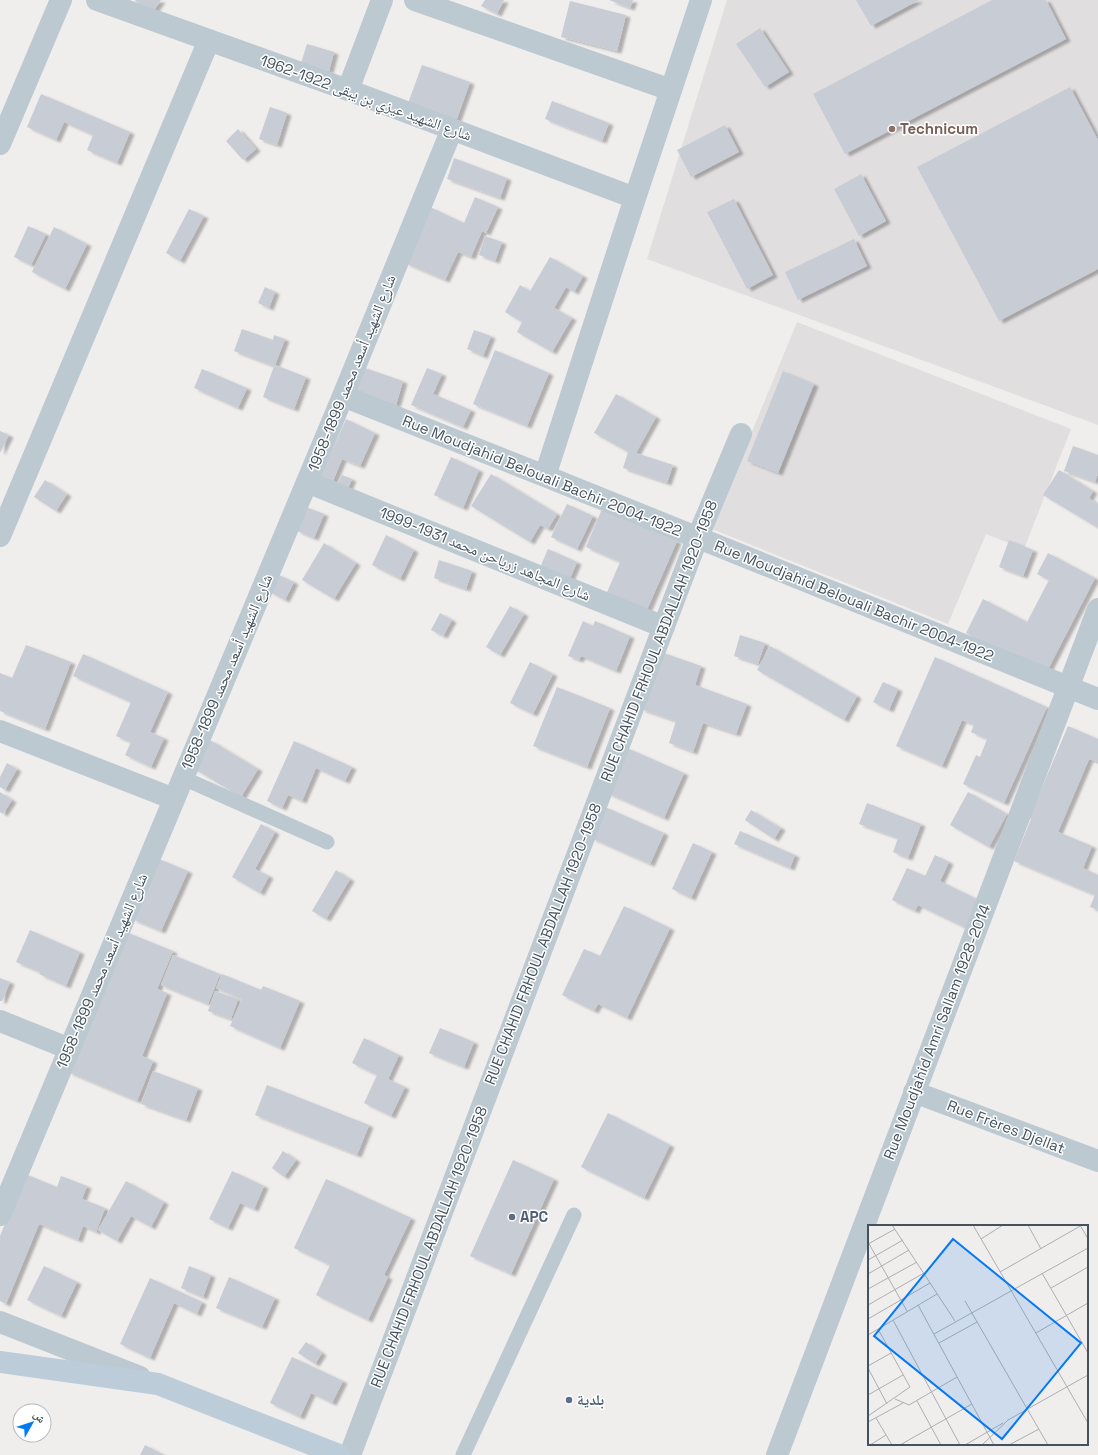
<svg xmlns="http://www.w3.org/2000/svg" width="1098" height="1455" font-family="'Space Grotesk','Noto Naskh Arabic',sans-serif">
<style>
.education{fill:#e1dedf}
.building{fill:#c8ccd4;filter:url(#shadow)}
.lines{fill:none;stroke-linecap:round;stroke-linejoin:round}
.service{stroke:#bcc9d1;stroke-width:15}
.minor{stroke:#bcc9d1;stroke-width:22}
.tertiary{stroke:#bcc9d1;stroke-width:22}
.secondary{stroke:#bdccd9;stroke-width:22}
.education-dot{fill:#8d6e63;stroke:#fff;stroke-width:1.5}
.service-dot{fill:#5c6f8a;stroke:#fff;stroke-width:1.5}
.labels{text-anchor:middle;stroke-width:3;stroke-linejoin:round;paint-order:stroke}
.street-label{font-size:15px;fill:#43525d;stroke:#fff}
.education-label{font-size:15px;font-weight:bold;fill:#785e54;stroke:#fff;text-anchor:start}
.service-label{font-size:15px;font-weight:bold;fill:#4e5e75;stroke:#fff;text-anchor:start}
.inset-road{fill:none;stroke:#abafb3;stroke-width:1}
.view{fill:#0579f2;fill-opacity:0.15;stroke:#0579f2;stroke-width:2}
.inset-edge{fill:none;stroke:#43525d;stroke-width:2}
</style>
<defs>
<filter id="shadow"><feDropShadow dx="4.5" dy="2.5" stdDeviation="1" flood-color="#0004"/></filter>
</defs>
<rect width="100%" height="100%" fill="#f0eded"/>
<path class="education" d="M727 0H1098V425L647 259Z
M797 322 1071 429 1024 549 986 534 948 624 712 529Z"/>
<path class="building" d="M136 0H161L152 13 135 1Z
M485 0H504L497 14 481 6Z
M609 0H633L630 8Z
M856 0H919L871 26Z
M992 0H1046L1066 39 845 154 813 94Z
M570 1 626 15 617 51 561 37Z
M760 28 789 72 765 87 736 44Z
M307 44 334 52 329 71 301 63Z
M422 65 470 82 455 124 407 106Z
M1070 87 1098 140V269L999 321 917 167Z
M41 94 130 132 117 163 87 150 93 135 64 122 56 140 27 127Z
M552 101 609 123 602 141 545 119Z
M270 107 287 113 277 145 259 139Z
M725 125 739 152 691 177 677 150Z
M238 129 256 149 243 160 226 141Z
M454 158 507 178 500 198 447 179Z
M861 174 886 221 859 236 834 189Z
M475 197 498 207 486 233 482 231 471 257 458 252 445 280 405 263 430 207 464 223Z
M734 199 773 275 747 289 707 212Z
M189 209 204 216 180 261 166 253Z
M28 226 46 234 31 265 14 257Z
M54 227 87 244 65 289 32 272Z
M485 236 502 242 495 261 479 255Z
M854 239 867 266 798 300 785 272Z
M550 257 583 276 574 292 566 287 554 308 572 318 552 352 517 332 522 322 505 312 520 285 530 291Z
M265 287 275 292 269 308 258 303Z
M242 329 273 340 274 335 285 339 275 365 306 377 294 409 263 397 274 366 234 351Z
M474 330 491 336 483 356 467 349Z
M495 350 549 373 527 426 473 404Z
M362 367 403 381 396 405 354 392Z
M427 368 442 374 433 394 471 410 463 427 411 405Z
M202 369 247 388 238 408 194 388Z
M783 371 814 384 778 473 747 461Z
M616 394 656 417 636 453 673 465 667 483 623 468 628 452 594 433Z
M346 419 375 433 360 466 342 459 333 481 338 483 342 475 352 479 342 501 315 489Z
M0 431 9 435 0 453Z
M1073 446 1098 455V473L1095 482 1064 471Z
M451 457 479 470 463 508 434 495Z
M1059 470 1093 491 1089 498 1098 504V528L1043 495Z
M491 474 557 514 548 529 540 525 530 542 471 506Z
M45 480 67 494 56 511 34 497Z
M567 504 593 516 577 549 551 537Z
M306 507 324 514 314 538 297 531Z
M602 509 677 541 642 621 602 604 620 562 586 547Z
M386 535 414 550 400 579 372 565Z
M1009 540 1033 550 1023 576 999 567Z
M324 543 356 563 334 599 302 580Z
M548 549 577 562 568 583 539 570Z
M1048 553 1095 578 1045 675 966 633 983 599 1027 622 1049 580 1037 574Z
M439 560 472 571 466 589 434 578Z
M277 574 294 582 285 600 268 591Z
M510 606 524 614 500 655 486 647Z
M440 613 452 620 443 636 431 630Z
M583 621 593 626 595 621 630 636 616 671 581 656 579 660 568 656Z
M740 635 765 643 758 664 734 656Z
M26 645 71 662 45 729 0 711V673L12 678Z
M770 646 857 696 844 720 757 670Z
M661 652 701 666 695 685 747 704 736 734 703 723 693 752 669 743 676 721 641 709Z
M83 654 168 692 150 732 164 738 151 767 125 755 131 742 116 736 131 702 73 676Z
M935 657 1047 707 1004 803 963 784 976 755 980 757 987 739 971 732 974 725 962 720 942 766 896 746Z
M530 662 553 674 533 714 510 703Z
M883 682 898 689 889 710 873 702Z
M557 687 610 708 587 767 533 746Z
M1068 726 1098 739V762L1089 759 1058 832 1092 846 1083 868 1098 875V910L1090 907 1095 895 1014 861 1031 819 1029 818Z
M210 740 258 769 241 797 193 768Z
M294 741 352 767 345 781 316 768 302 801 288 795 282 808 267 801Z
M627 748 684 773 664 818 607 793Z
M7 763 17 769 5 790 0 787V777Z
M0 792 12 800 3 814 0 812Z
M968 792 1007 814 989 847 950 825Z
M867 803 921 824 908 858 893 852 898 838 859 824Z
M605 807 664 833 650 864 591 838Z
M751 810 781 828 774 839 745 820Z
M261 824 275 832 255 869 269 876 260 893 232 877Z
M740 831 795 855 790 868 734 844Z
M693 843 712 852 691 898 672 889Z
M935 855 949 862 940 881 979 900 966 928 918 905 915 911 892 900 907 868 925 876Z
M159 859 188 871 161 931 132 919Z
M336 870 350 879 326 919 312 911Z
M624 906 670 928 627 1018 598 1004 594 1011 562 995 584 949 600 956Z
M30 930 80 952 66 986 39 974 40 972 16 962Z
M126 932 173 951 157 989 167 993 142 1056 153 1061 137 1101 68 1072Z
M173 955 220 974 208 1004 161 985Z
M222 974 261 990 263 986 300 1001 280 1048 230 1026 242 999 216 988Z
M0 978 10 982 2 1001H0Z
M215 991 238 999 231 1019 208 1011Z
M440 1028 474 1042 464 1067 429 1053Z
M364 1038 399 1055 388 1079 405 1087 391 1116 364 1103 377 1075 352 1063Z
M153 1071 198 1088 186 1120 141 1104Z
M267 1085 369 1125 357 1155 255 1115Z
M608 1113 670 1145 644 1198 581 1167Z
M283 1151 296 1160 284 1177 272 1168Z
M513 1160 554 1179 511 1274 470 1256Z
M232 1171 264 1186 254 1209 240 1203 228 1228 209 1219Z
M25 1174 57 1187 61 1176 87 1186 82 1199 105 1208 96 1232 83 1226 78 1240 39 1224 6 1304 0 1301V1236Z
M326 1179 411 1218 384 1275 388 1277 368 1320 316 1295 330 1265 294 1248Z
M126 1181 164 1202 151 1227 131 1216 117 1241 98 1230Z
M44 1266 77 1282 61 1316 27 1300Z
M189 1266 211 1275 203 1297 181 1288Z
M229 1277 275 1298 262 1327 216 1308Z
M150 1278 202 1302 197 1314 174 1303 150 1358 120 1344Z
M306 1342 322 1353 315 1364 298 1353Z
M292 1357 343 1381 332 1403 311 1393 300 1417 270 1403Z
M145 1445 164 1455H140Z"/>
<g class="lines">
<path class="service" d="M183 778 327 842
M463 1455 574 1215"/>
<path class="minor" d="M97 0 348 90 635 198
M415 0 671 90
M348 90 382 0
M0 144 61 0
M343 396 545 476 1098 699
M545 476 635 198 701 0
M307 482 664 627
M0 536 209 40
M0 731 174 799
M0 1021 70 1049
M914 1092 1098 1161
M0 1215 343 396 452 129
M350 1455 697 539 741 434
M777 1455 1098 609"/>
<path class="tertiary" d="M0 1322 140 1377"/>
<path class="secondary" d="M0 1362 158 1384 339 1455"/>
</g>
<circle class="education-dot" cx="892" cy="129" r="4"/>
<g class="service-dot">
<circle cx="512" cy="1217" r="4"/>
<circle cx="569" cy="1400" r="4"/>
</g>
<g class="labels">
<g class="street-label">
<text transform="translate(366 98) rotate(20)" y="5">شارع الشهيد عيزي بن يبقى 1922-1962</text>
<text transform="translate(352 373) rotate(-68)" y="5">شارع الشهيد أسعد محمد 1899-1958</text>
<text transform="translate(542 476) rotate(22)" y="5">Rue Moudjahid Belouali Bachir 2004-1922</text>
<text transform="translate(485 554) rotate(22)" y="5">شارع المجاهد زرياحن محمد 1931-1999</text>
<text transform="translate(854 601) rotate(22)" y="5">Rue Moudjahid Belouali Bachir 2004-1922</text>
<text transform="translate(659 641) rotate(-69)" y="5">RUE CHAHID FRHOUL ABDALLAH 1920-1958</text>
<text transform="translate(227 672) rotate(-67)" y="5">شارع الشهيد أسعد محمد 1899-1958</text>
<text transform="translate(543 944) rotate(-69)" y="5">RUE CHAHID FRHOUL ABDALLAH 1920-1958</text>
<text transform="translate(102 971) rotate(-67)" y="5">شارع الشهيد أسعد محمد 1899-1958</text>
<text transform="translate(937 1032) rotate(-69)" y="5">Rue Moudjahid Amri Sallam 1928-2014</text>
<text transform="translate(1006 1127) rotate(21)" y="5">Rue Frères Djellat</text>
<text transform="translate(429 1247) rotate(-69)" y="5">RUE CHAHID FRHOUL ABDALLAH 1920-1958</text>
</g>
<g class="education-label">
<text x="900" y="134">Technicum</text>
</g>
<g class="service-label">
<text x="520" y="1222">APC</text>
<text x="577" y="1405">بلدية</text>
</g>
</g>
<g transform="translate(868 1225)">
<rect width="220" height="220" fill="#f0eded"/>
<path class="inset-road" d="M24 0 87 96M105 0 220 198M160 0 173 24M212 0 220 14M113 14 135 0M0 17 39 86M0 19 27 4M0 35 35 15M132 47 214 0M174 48 220 128M0 49 41 25M183 63 220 42M0 64 49 37M97 76 180 220M0 80 56 48M50 80 126 220M0 94 62 58M25 95 92 220M168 108 220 78M66 109 220 23M0 110 69 69M71 118 109 97M0 141 23 128M0 143 19 179M0 170 35 150M27 174 41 180 89 152M49 176 73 220M0 191 42 162 10 104M8 193 24 220M0 197 35 178M2 220 18 210M32 220 104 179M97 220 135 198M114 220 140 195 220 150M141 220 171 204"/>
<path class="view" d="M85 14 213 118 134 214 6 111Z"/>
<rect width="220" height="220" class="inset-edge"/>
</g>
<g transform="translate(32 1423) rotate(51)"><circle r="19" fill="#ffffff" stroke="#b4babe"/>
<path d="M0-3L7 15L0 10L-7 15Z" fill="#0579f2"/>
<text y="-6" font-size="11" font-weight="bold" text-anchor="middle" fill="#43525d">ش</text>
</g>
</svg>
